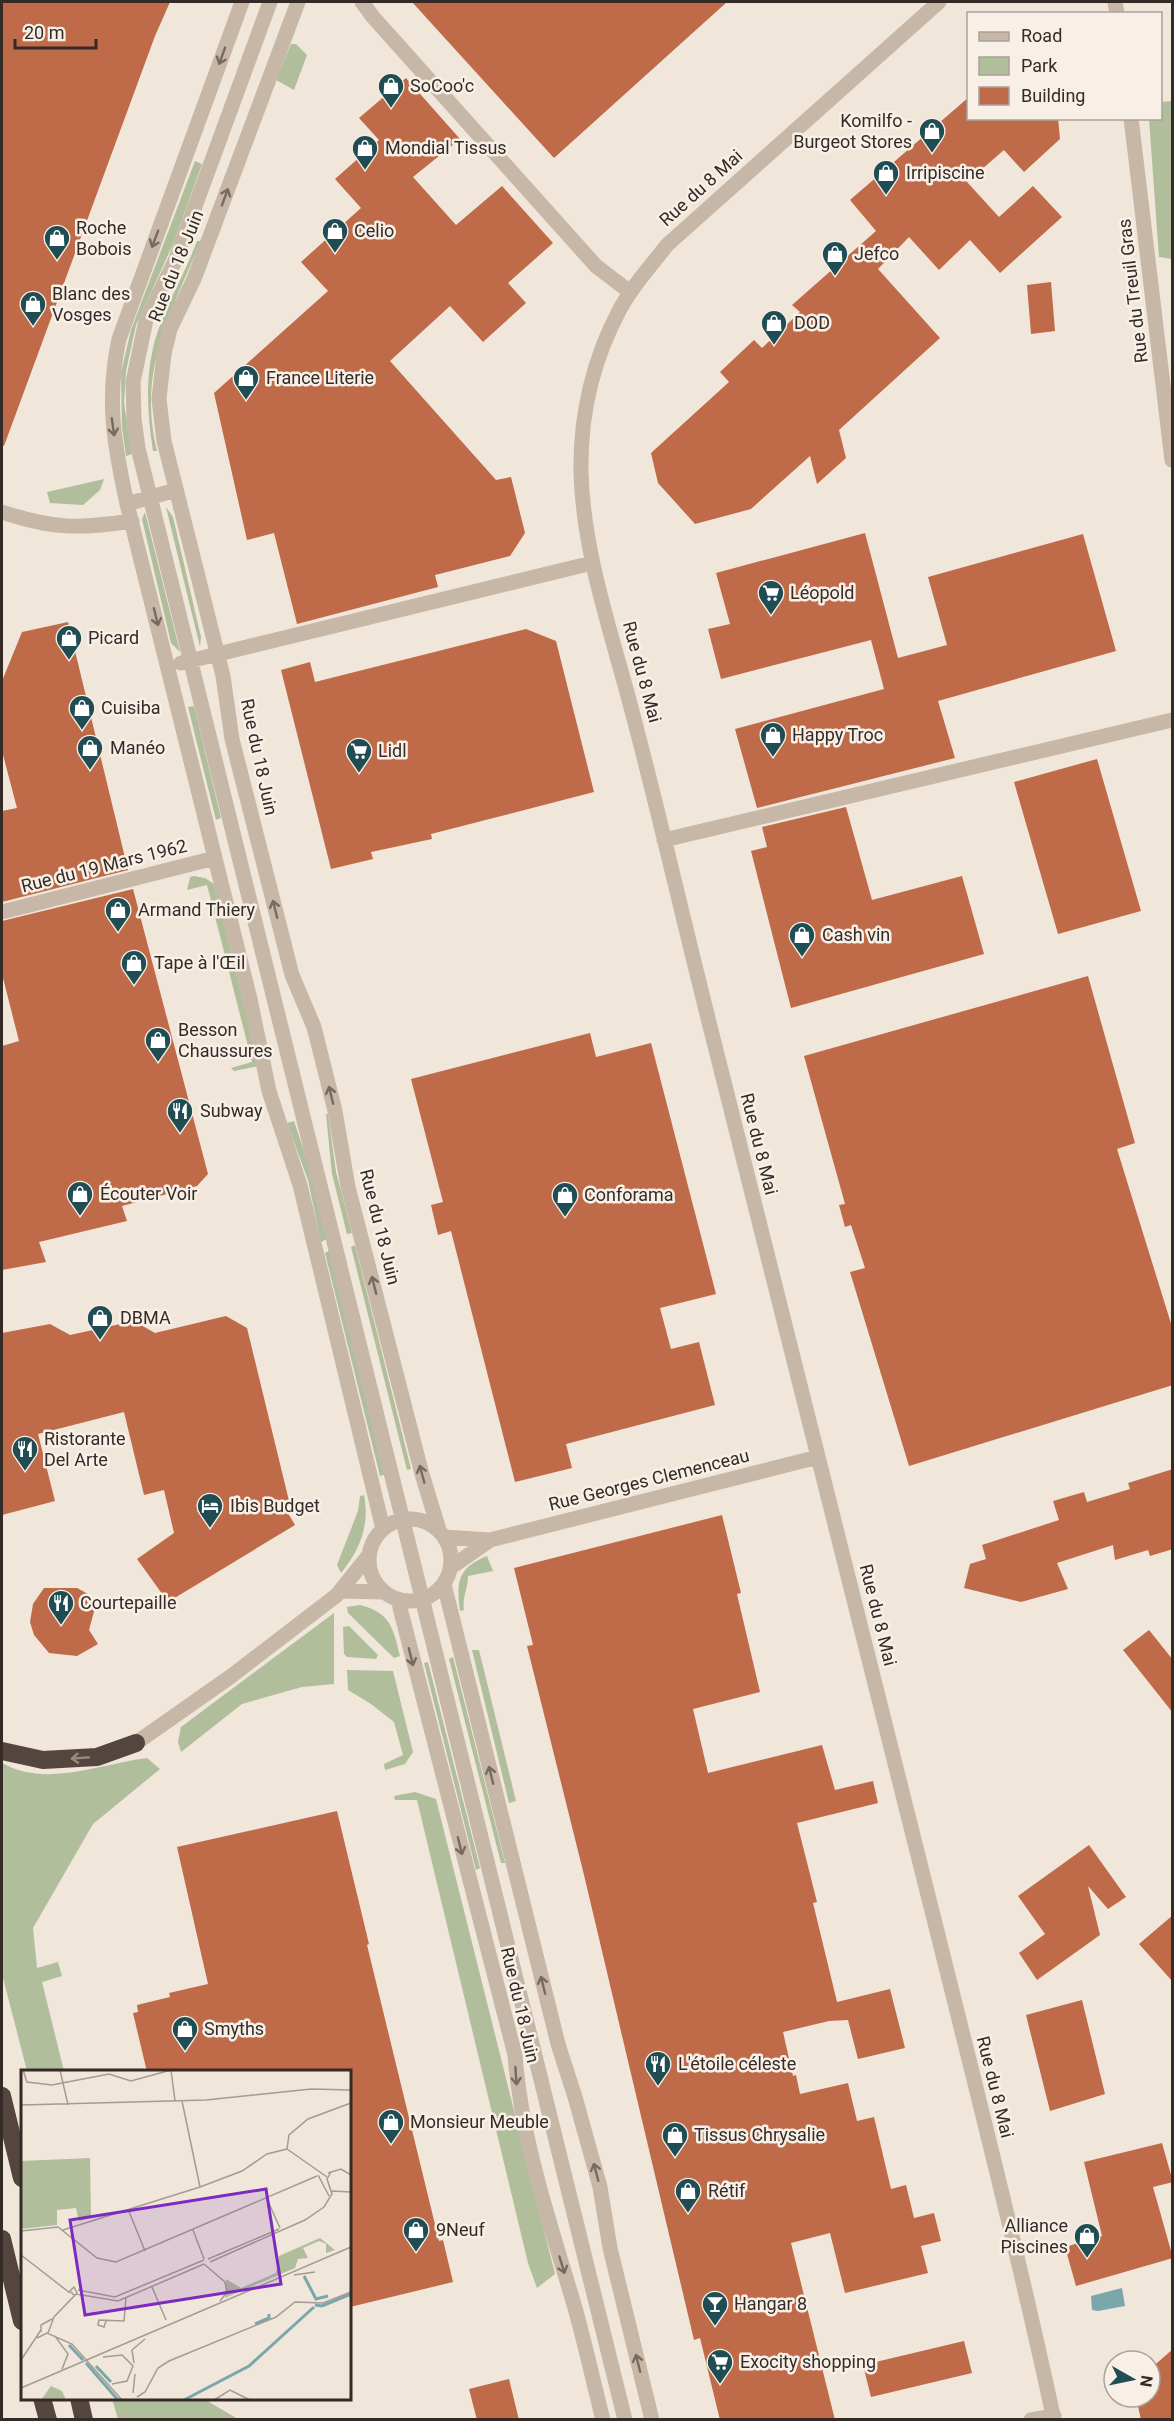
<svg xmlns="http://www.w3.org/2000/svg" width="1174" height="2421" font-family="Roboto,sans-serif">
<style>
.green{fill:#b1be9b}
.water{fill:#7aa7ab}
.building{fill:#bf6a48}
.lines{fill:none;stroke-linecap:round;stroke-linejoin:round}
.minor{stroke:#c7b7a7;stroke-width:15}
.highway{stroke:#54463e;stroke-width:18}
.oneway{stroke:#766a61}
.oneway2{stroke:#968a81}
.labels{text-anchor:middle;stroke-width:5;stroke-linejoin:round;paint-order:stroke}
.poi-label{font-size:18px;fill:#342b27;stroke:#f8f0e6;text-anchor:start}
.street-label{font-size:18px;fill:#342b27;stroke:#f8f0e6}
.inset-river{fill:none;stroke:#7aa7ab;stroke-width:3}
.inset-road{fill:none;stroke:#a59b92;stroke-width:1.5}
.view{fill:#7b2cbf;fill-opacity:0.15;stroke:#7b2cbf;stroke-width:3}
.inset-edge{fill:none;stroke:#342b27;stroke-width:3}
</style>
<rect width="100%" height="100%" fill="#f0e6da"/>
<path class="green" d="M291 44H296L307 55 294 90 276 80Z
M1172 101V259L1159 257 1149 119 1160 118 1161 102Z
M195 161 202 164 174 242 136 325 126 371 124 403 132 454 126 456 122 427 121 373 131 330Z
M197 241H201C171 312 137 371 157 451H153C147 413 145 378 155 340 165 306 185 274 197 241Z
M104 479 100 490 83 505 50 503 47 492Z
M166 507 173 517 201 637 200 647Z
M145 512 180 652 171 643 142 519Z
M194 706 221 818 216 820 188 707Z
M194 876 205 878 214 884 259 1066 234 1071 231 1068 252 1062 207 885 187 890 190 877Z
M326 1114H328L336 1172 352 1233 347 1234 332 1174Z
M294 1121 311 1172 327 1239 321 1242 308 1180 287 1123Z
M355 1245 411 1469 407 1470 351 1247Z
M329 1251 386 1474 380 1476 325 1253Z
M364 1495C370 1525 360 1550 341 1573L337 1565 358 1511 360 1496Z
M487 1556 493 1571 468 1576C468 1589 462 1597 464 1610L460 1611C456 1581 458 1568 487 1556Z
M360 1605C391 1613 393 1628 400 1656L394 1658 348 1613 347 1607Z
M334 1613V1684L302 1687 242 1704 181 1752 178 1742 181 1727Z
M349 1626 378 1655 376 1659 347 1657 344 1654 343 1627Z
M472 1650H479L516 1801 509 1803Z
M453 1657 505 1863H501L449 1659Z
M428 1662 480 1868 476 1870 424 1663Z
M347 1670 393 1671 413 1752 405 1764 385 1770 384 1764 403 1755 394 1722 371 1704 348 1690Z
M147 1758 160 1769 93 1824 33 1928 37 1968 58 1962 62 1976 42 1982 64 2071H27L2 1974V1763C47 1788 99 1764 147 1758Z
M415 1792 436 1799 555 2274 537 2288 528 2263 417 1800H395L394 1796Z
M112 2399H204L238 2419H118Z"/>
<path class="water" d="M1122 2288 1125 2306 1098 2311 1092 2310 1091 2296Z"/>
<path class="building" d="M2 2H170L155 36 4 446 2 445Z
M412 2H727L554 158Z
M406 78 460 139 413 177 456 225 502 186 553 243 508 283 526 303 483 342 450 306 390 361 496 480 511 477 525 533 510 556 435 575 438 587 297 624 274 533 247 540 214 393 328 291 301 262 361 208 335 179 379 140 359 118Z
M969 97V118H1058L1060 139 1024 172 1004 150 967 182 999 217 1033 186 1062 217 1000 273 970 240 939 270 909 237 878 269 940 338 839 430 846 458 817 484 810 456 751 509 695 524 658 483 651 453 729 382 720 372 754 340 762 348 800 312 792 305 876 231 850 200Z
M1051 282 1055 331 1031 334 1027 285Z
M865 533 898 658 947 645 928 577 1083 534 1116 651 938 701 955 758 757 808 735 729 884 689 871 640 721 679 708 629 730 624 716 573Z
M68 622 128 870 2 902V811L17 808 2 751V681L22 632Z
M526 629 556 641 594 792 431 834 432 839 371 852 373 859 331 869 281 670 310 662 315 682Z
M1097 759 1141 911 1058 934 1014 782Z
M846 807 872 900 962 876 984 954 791 1008 751 851 767 847 762 827Z
M133 889 208 1174 197 1186 122 1206 127 1221 39 1242 46 1262 2 1270V1046L19 1041 2 974V921Z
M1088 976 1135 1143 1117 1149 1173 1330V1385L909 1466 850 1272 865 1268 851 1225 845 1227 839 1205 845 1204 804 1056Z
M590 1033 596 1057 651 1043 716 1294 660 1308 671 1349 699 1342 715 1405 566 1444 572 1468 515 1482 451 1231 438 1235 431 1205 443 1202 411 1079Z
M226 1316 247 1328 290 1505 285 1508 295 1525 168 1602 137 1559 174 1533 164 1490 144 1495 124 1412 38 1434 55 1501 2 1515V1333L50 1324 70 1335 134 1321 155 1333Z
M1173 1469V1549L1150 1556 1148 1550 1115 1560 1113 1545 1057 1563 1068 1589 1021 1602 964 1588 970 1564 986 1559 982 1545 1059 1520 1053 1501 1084 1492 1087 1502 1130 1489 1128 1483Z
M722 1515 741 1593 737 1594 760 1692 693 1709 708 1773 822 1745 835 1790 873 1781 878 1803 797 1823 817 1902 813 1903 837 2002 890 1989 905 2048 858 2059 848 2020 829 2021 783 2032 793 2076 796 2075 800 2094 848 2083 857 2121 874 2117 891 2189 906 2185 914 2218 934 2213 941 2241 921 2246 928 2273 845 2293 830 2233 791 2243 835 2420H720L700 2338 694 2340 584 1875 527 1646 533 1645 514 1568Z
M44 1588H77L90 1595 96 1604 89 1630 98 1644 77 1656 49 1653 34 1635 30 1622 33 1604Z
M1149 1630 1173 1660V1713L1123 1650Z
M337 1811 369 1944 367 1945 439 2241 443 2240 453 2282 350 2307V2072H147L133 2013 138 2012 137 2005 170 1997 169 1993 208 1984 177 1847Z
M1089 1845 1126 1897 1108 1909 1088 1886 1100 1935 1037 1980 1019 1953 1045 1934 1018 1896Z
M1173 1915V1982L1139 1944Z
M1082 2000 1105 2094 1050 2111 1026 2015Z
M1162 2143 1173 2182 1153 2187 1173 2258 1076 2286 1065 2247 1102 2236 1084 2162Z
M964 2341 972 2373 871 2397 863 2365Z
M1173 2349V2420H1141L1136 2397H1150V2369Z
M509 2379 519 2420H477L469 2389Z"/>
<g class="lines">
<path class="minor" d="M242 2 119 339C106 400 114 444 127 504L250 999 269 1091 300 1185 383 1529
M270 2 175 261 146 320 133 382 134 419 138 448 625 2420
M298 2 194 279 170 329 164 354 159 399 164 441 223 676 232 739 292 975 314 1027 335 1111 348 1187 422 1474 439 1530
M362 2 373 17 596 266 630 292
M939 2 667 245C651 266 632 286 620 309 593 359 580 416 581 472 583 554 613 637 633 715 661 821 685 928 712 1034 786 1335 863 1635 938 1935 978 2096 1019 2257 1054 2420
M1115 2 1117 14
M1131 118 1172 460
M127 504 176 490
M2 512C53 529 78 529 132 521
M181 663 592 563
M664 840 1172 720
M2 912 215 858
M369 1560a41 41 0 1 1 82 0a41 41 0 1 1-82 0Z
M444 1537 490 1540 818 1457
M450 1568 490 1540
M444 1584 558 2044 575 2097 600 2187 610 2248 652 2420
M341 1591 384 1592
M398 1600 515 2055C521 2136 547 2214 570 2291 583 2333 592 2377 603 2420
M136 1743 230 1677 337 1595 369 1555
M1031 2420 1054 2416"/>
<path class="highway" d="M2 1751 43 1760 97 1757 136 1743
M2 2096 22 2178
M2 2239 22 2321
M42 2398 48 2420
M79 2398 84 2420"/>
</g>
<defs><path id="oneway-shaft" d="M-6 0H5M1.5-3L5.5 0L1.5 3" fill="none" stroke-width="1.6" stroke-linecap="round" stroke-linejoin="round" transform="scale(1.5)"/></defs>
<g class="oneway">
<use href="#oneway-shaft" transform="translate(222 56) rotate(110)"/>
<use href="#oneway-shaft" transform="translate(225 197) rotate(-70)"/>
<use href="#oneway-shaft" transform="translate(155 239) rotate(111)"/>
<use href="#oneway-shaft" transform="translate(113 427) rotate(82)"/>
<use href="#oneway-shaft" transform="translate(156 617) rotate(76)"/>
<use href="#oneway-shaft" transform="translate(275 909) rotate(-104)"/>
<use href="#oneway-shaft" transform="translate(331 1095) rotate(-104)"/>
<use href="#oneway-shaft" transform="translate(374 1285) rotate(-104)"/>
<use href="#oneway-shaft" transform="translate(422 1474) rotate(-105)"/>
<use href="#oneway-shaft" transform="translate(411 1657) rotate(76)"/>
<use href="#oneway-shaft" transform="translate(491 1775) rotate(-104)"/>
<use href="#oneway-shaft" transform="translate(460 1846) rotate(76)"/>
<use href="#oneway-shaft" transform="translate(543 1985) rotate(-104)"/>
<use href="#oneway-shaft" transform="translate(516 2076) rotate(86)"/>
<use href="#oneway-shaft" transform="translate(596 2172) rotate(-105)"/>
<use href="#oneway-shaft" transform="translate(562 2265) rotate(73)"/>
<use href="#oneway-shaft" transform="translate(638 2363) rotate(-104)"/>
</g>
<use class="oneway2" href="#oneway-shaft" transform="translate(80 1758) rotate(176)"/>
<defs>
<g id="shop-pin" transform="scale(1.35)"><path d="M0 17L-7.5 6A9.5 9.5 0 1 1 7.5 6Z" fill="#1f4d53" stroke="#f8f0e6"/><path d="M-5-2.5h2.3a2.7 3.5 0 0 1 5.4 0H5L5.5 6h-11ZM-1.5-2.5h3a1.5 2.3 0 0 0-3 0Z" fill="#fff"/></g>
<g id="supermarket-pin" transform="scale(1.35)"><path d="M0 17L-7.5 6A9.5 9.5 0 1 1 7.5 6Z" fill="#1f4d53" stroke="#f8f0e6"/><path d="M-6-5.5h2.5l.6 2H6L4.5 2H-2.5L-4.4-4H-6ZM-1.5 3.2a1.3 1.3 0 1 0 .1 0ZM3 3.2a1.3 1.3 0 1 0 .1 0Z" fill="#fff"/></g>
<g id="restaurant-pin" transform="scale(1.35)"><path d="M0 17L-7.5 6A9.5 9.5 0 1 1 7.5 6Z" fill="#1f4d53" stroke="#f8f0e6"/><path d="M-5-6h1v4h1v-4h1v4h1v-4h1v5L-1.5 .5V6h-2V.5L-5-1ZM5-6V6H3V1.5H1.5Q1.5-4 5-6Z" fill="#fff"/></g>
<g id="hotel-pin" transform="scale(1.35)"><path d="M0 17L-7.5 6A9.5 9.5 0 1 1 7.5 6Z" fill="#1f4d53" stroke="#f8f0e6"/><path d="M-6-4.5h1.5V1H6V5H4.5V3h-9V5H-6ZM-4 0a1.8 1.8 0 1 1 3.6 0ZM.5 0V-2.5h3Q6-2.5 6 0Z" fill="#fff"/></g>
<g id="bar-pin" transform="scale(1.35)"><path d="M0 17L-7.5 6A9.5 9.5 0 1 1 7.5 6Z" fill="#1f4d53" stroke="#f8f0e6"/><path d="M-6-5H6L.8 .8V4.5H3.5V6h-7V4.5H-.8V.8Z" fill="#fff"/></g>
</defs>
<g fill-rule="evenodd">
<use href="#shop-pin" x="391" y="86"/>
<use href="#shop-pin" x="932" y="131"/>
<use href="#shop-pin" x="365" y="148"/>
<use href="#shop-pin" x="886" y="173"/>
<use href="#shop-pin" x="335" y="231"/>
<use href="#shop-pin" x="57" y="238"/>
<use href="#shop-pin" x="835" y="254"/>
<use href="#shop-pin" x="33" y="304"/>
<use href="#shop-pin" x="774" y="323"/>
<use href="#shop-pin" x="246" y="378"/>
<use href="#supermarket-pin" x="771" y="593"/>
<use href="#shop-pin" x="69" y="638"/>
<use href="#shop-pin" x="82" y="708"/>
<use href="#shop-pin" x="773" y="735"/>
<use href="#shop-pin" x="90" y="748"/>
<use href="#supermarket-pin" x="359" y="751"/>
<use href="#shop-pin" x="118" y="910"/>
<use href="#shop-pin" x="802" y="935"/>
<use href="#shop-pin" x="134" y="963"/>
<use href="#shop-pin" x="158" y="1040"/>
<use href="#restaurant-pin" x="180" y="1111"/>
<use href="#shop-pin" x="80" y="1194"/>
<use href="#shop-pin" x="565" y="1195"/>
<use href="#shop-pin" x="100" y="1318"/>
<use href="#restaurant-pin" x="25" y="1449"/>
<use href="#hotel-pin" x="210" y="1506"/>
<use href="#restaurant-pin" x="61" y="1603"/>
<use href="#shop-pin" x="185" y="2029"/>
<use href="#restaurant-pin" x="658" y="2064"/>
<use href="#shop-pin" x="391" y="2122"/>
<use href="#shop-pin" x="675" y="2135"/>
<use href="#shop-pin" x="688" y="2191"/>
<use href="#shop-pin" x="416" y="2230"/>
<use href="#shop-pin" x="1087" y="2236"/>
<use href="#bar-pin" x="715" y="2304"/>
<use href="#supermarket-pin" x="720" y="2362"/>
</g>
<g class="labels">
<g class="poi-label">
<text x="410" y="92">SoCoo'c</text>
<text x="912" y="127" text-anchor="end">Komilfo -<tspan x="912" dy="21">Burgeot Stores</tspan></text>
<text x="385" y="154">Mondial Tissus</text>
<text x="906" y="179">Irripiscine</text>
<text x="76" y="234">Roche<tspan x="76" dy="21">Bobois</tspan></text>
<text x="354" y="237">Celio</text>
<text x="854" y="260">Jefco</text>
<text x="52" y="300">Blanc des<tspan x="52" dy="21">Vosges</tspan></text>
<text x="794" y="329">DOD</text>
<text x="266" y="384">France Literie</text>
<text x="790" y="599">Léopold</text>
<text x="88" y="644">Picard</text>
<text x="101" y="714">Cuisiba</text>
<text x="792" y="741">Happy Troc</text>
<text x="110" y="754">Manéo</text>
<text x="378" y="757">Lidl</text>
<text x="138" y="916">Armand Thiery</text>
<text x="822" y="941">Cash vin</text>
<text x="154" y="969">Tape à l'Œil</text>
<text x="178" y="1036">Besson<tspan x="178" dy="21">Chaussures</tspan></text>
<text x="200" y="1117">Subway</text>
<text x="100" y="1200">Écouter Voir</text>
<text x="584" y="1201">Conforama</text>
<text x="120" y="1324">DBMA</text>
<text x="44" y="1445">Ristorante<tspan x="44" dy="21">Del Arte</tspan></text>
<text x="230" y="1512">Ibis Budget</text>
<text x="80" y="1609">Courtepaille</text>
<text x="204" y="2035">Smyths</text>
<text x="678" y="2070">L'étoile céleste</text>
<text x="410" y="2128">Monsieur Meuble</text>
<text x="694" y="2141">Tissus Chrysalie</text>
<text x="708" y="2197">Rétif</text>
<text x="1068" y="2232" text-anchor="end">Alliance<tspan x="1068" dy="21">Piscines</tspan></text>
<text x="436" y="2236">9Neuf</text>
<text x="734" y="2310">Hangar 8</text>
<text x="740" y="2368">Exocity shopping</text>
</g>
<g class="street-label">
<text transform="translate(701 188) rotate(-42)" y="6">Rue du 8 Mai</text>
<text transform="translate(176 266) rotate(-68)" y="6">Rue du 18 Juin</text>
<text transform="translate(1133 291) rotate(-97)" y="6">Rue du Treuil Gras</text>
<text transform="translate(642 672) rotate(75)" y="6">Rue du 8 Mai</text>
<text transform="translate(259 757) rotate(78)" y="6">Rue du 18 Juin</text>
<text transform="translate(104 866) rotate(-14)" y="6">Rue du 19 Mars 1962</text>
<text transform="translate(759 1144) rotate(76)" y="6">Rue du 8 Mai</text>
<text transform="translate(380 1227) rotate(76)" y="6">Rue du 18 Juin</text>
<text transform="translate(649 1480) rotate(-14)" y="6">Rue Georges Clemenceau</text>
<text transform="translate(878 1615) rotate(76)" y="6">Rue du 8 Mai</text>
<text transform="translate(520 2005) rotate(77)" y="6">Rue du 18 Juin</text>
<text transform="translate(995 2087) rotate(76)" y="6">Rue du 8 Mai</text>
</g>
</g>
<g transform="translate(21 2070)">
<rect width="330" height="330" fill="#f0e6da"/>
<path d="M69 88 70 148 58 151 55 138 36 140V155L0 159V91ZM299 168 314 180 305 183V174L298 171 282 178 287 188 277 189 274 198 204 228 205 209 220 218 255 203 258 186ZM30 316 41 321 45 330H20Z" fill="#b1be9b"/>
<path class="inset-river" d="M283 206 295 229 307 226M294 235 301 236 330 224M234 254 248 248V244M48 275 62 290M65 293 97 330M75 296 90 312M163 330 228 296 293 237"/>
<path class="inset-road" d="M2 0 6 12 31 15 88 4 110 11 150 0M39 0 47 35M150 0 154 31M161 31 179 117M0 35 185 30 290 19 330 20M266 79 268 65 287 49 330 33M266 79 306 107M307 103 320 99 330 105M297 105 308 126M311 121 330 122M246 129 259 158M107 139 124 181M42 160 179 117 221 101 246 84 266 79M172 160 183 189M0 161 37 157 76 188 95 192 296 106M0 185 49 223M187 189 258 159M189 192 284 150 303 137 311 124 306 109 310 102M183 194 204 212M273 205 294 202M131 217 145 250M57 220 94 227 183 190M55 224 97 231 183 194M199 231 206 222 204 212M85 251 83 257 77 255 78 250 103 251 105 228M20 262V255L31 249M27 263 33 247 56 223 53 217 49 221 53 225M34 266 47 284 41 299M16 268 26 263 51 274 101 330M82 287 101 285 112 296 106 311 91 314M0 290 20 260M113 293 111 280 124 269M0 318 330 177M112 323 114 304M116 327 124 322 137 298 148 291 255 247 274 232 302 233 330 222M193 330 209 320 229 330"/>
<path class="view" d="M245 119 260 214 64 245 49 150Z"/>
<rect width="330" height="330" class="inset-edge"/>
</g>
<rect width="1174" height="2421" fill="none" stroke="#342b27" stroke-width="6"/>
<rect x="967" y="12" width="195" height="108" fill="#f8f0e6" stroke="#aaa19a" stroke-width="1.5"/>
<rect x="979" y="32" width="30" height="9" fill="#c7b7a7" stroke="#aaa19a" stroke-width="1.5"/>
<text x="1021" y="42" font-size="18" fill="#342b27">Road</text>
<rect x="979" y="57" width="30" height="18" fill="#b1be9b" stroke="#aaa19a" stroke-width="1.5"/>
<text x="1021" y="72" font-size="18" fill="#342b27">Park</text>
<rect x="979" y="87" width="30" height="18" fill="#bf6a48" stroke="#aaa19a" stroke-width="1.5"/>
<text x="1021" y="102" font-size="18" fill="#342b27">Building</text>
<g transform="translate(1132 2379) rotate(99)"><circle r="28" fill="#f8f0e6" stroke="#aaa19a" stroke-width="1.5"/>
<path d="M0-4.5L10 22L0 15L-10 22Z" fill="#1f4d53"/>
<text y="-9" font-size="16" font-weight="bold" text-anchor="middle" fill="#342b27">N</text>
</g>
<path d="M15 39v9h81v-9" fill="none" stroke="#342b27" stroke-width="3"/>
<text x="24" y="39" font-size="18" fill="#342b27" stroke="#f8f0e6" stroke-width="4.5" paint-order="stroke">20 m</text>
</svg>
